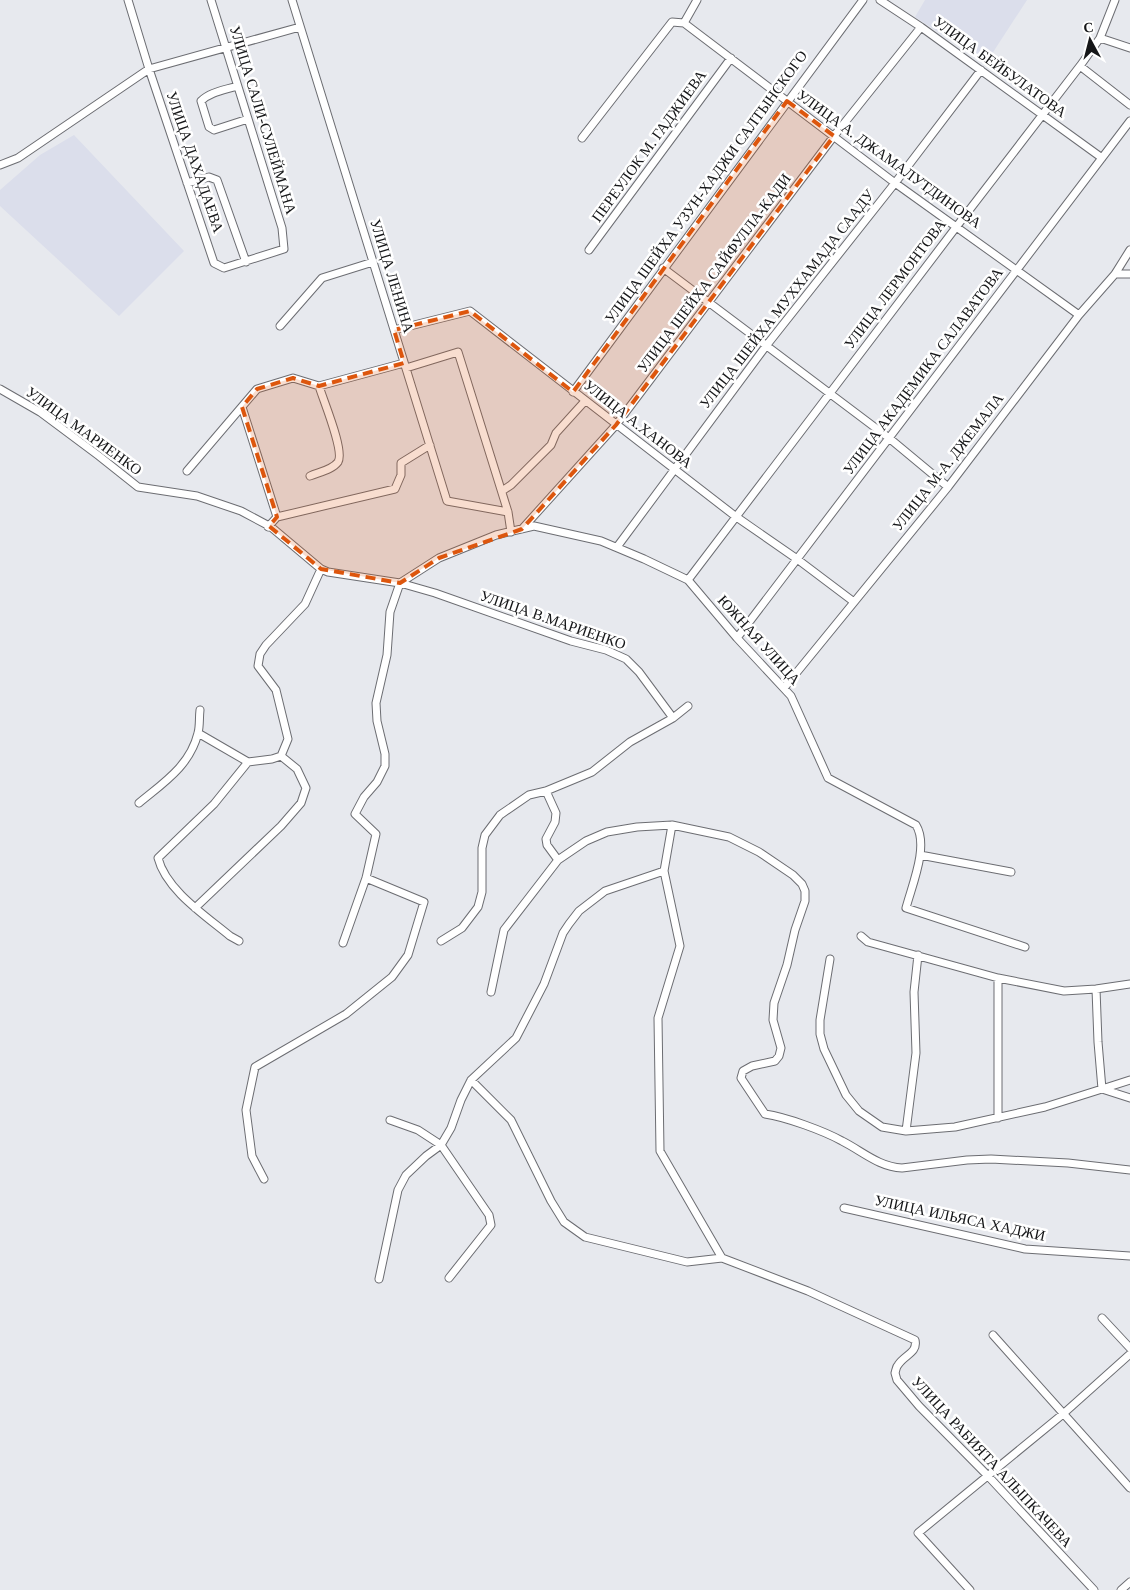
<svg xmlns="http://www.w3.org/2000/svg" width="1130" height="1590" font-family="Georgia,serif">
<style>
.built{fill:#dbdeeb}
.lines{fill:none;stroke-linecap:round;stroke-linejoin:round}
.street-casing{stroke:#6c6d72;stroke-width:9}
.street{stroke:#fff;stroke-width:7}
.marked{fill:#dd560d;fill-opacity:0.2;stroke:#dd560d;stroke-width:4;stroke-dasharray:10 6;stroke-linejoin:round}
.labels{text-anchor:middle;stroke-width:5;stroke-linejoin:round;paint-order:stroke}
.street-label{font-size:15px;fill:#151618;stroke:#fff}
</style>
<rect width="100%" height="100%" fill="#e7e9ee"/>
<path class="built" d="M925 0H1027L986 63 915 17Z
M74 135 184 251 119 316 0 206V190L40 155Z"/>
<g class="lines">
<g class="street-casing">
<path id="street" d="M128 0 149 69 214 263 224 268 284 249 282 228 211 0
M292 0 447 501 508 512
M880 0 921 27 1102 158
M684 23 895 183 1079 315
M1100 38 1130 48
M1080 66 1130 105
M237 86C225 90 210 92 201 101L209 127 214 130 248 119
M582 138 672 22 684 23 697 0
M0 165 18 158 149 69 300 27
M187 183 209 177 217 180 246 262
M589 250 731 58
M663 268 889 438 948 487
M1115 274H1130
M280 326 322 278 373 262
M394 330 470 311 735 516 797 559 854 602
M406 368 458 352 508 512 511 532
M0 389 40 412 99 456 138 487 197 496 241 511 271 527 321 569 328 572 400 583 435 593 571 641 606 650 626 659 639 672 673 718
M573 392 863 0
M242 407 277 517
M187 471 257 389 293 378 319 386 404 363
M310 476C319 472 332 470 338 462 345 451 323 400 319 386
M502 491 511 485 551 445 556 433 585 401
M268 527 277 517 395 489 401 475V463L430 445
M522 529 616 425 834 136 921 27
M617 547 766 346 895 183 981 70
M688 580 957 226 1080 66 1100 38 1115 0
M400 583 439 558 496 535 534 526 601 541 644 559 688 580 737 638 791 696 828 778 916 825C929 846 912 885 906 908L1025 947
M737 638 1130 121
M784 688 948 487 1079 315 1115 274 1130 250
M198 733 248 762 272 759 281 756
M281 756 288 739 276 690 258 666 260 654 266 645 305 604 321 569
M546 791 556 813 555 822 546 839 547 845 558 860
M139 803C163 783 190 766 198 733 200 726 199 718 200 710
M920 855 1011 872
M664 871 680 946 658 1018 660 1151 722 1258 808 1291 915 1340C918 1353 904 1355 898 1365 896 1367 896 1370 895 1373L897 1380 919 1406 988 1476 1094 1590
M195 908 281 826 301 803 306 788 297 769 281 756
M861 936 868 942 998 978 1064 991 1096 989 1130 984
M239 941 230 936C206 916 166 890 158 858L214 804 248 762
M441 941 462 928 478 907 482 892V848L485 835 500 815 529 795 546 791 592 772 630 742 673 718 688 706
M343 943 366 878 376 834 355 814 364 797 377 782 385 766V754L377 721 376 703 387 655 390 612 400 583
M830 959 820 1020V1034L824 1049 846 1095 859 1111 882 1127 906 1131 955 1127 1045 1107 1102 1089 1130 1098
M1096 989 1098 1042 1102 1089 1130 1080
M491 992 504 930 558 860 586 841 607 832 637 827 672 825 729 837 759 852 793 875 802 884 805 891V901L795 930 787 965 774 1003 773 1020 781 1048 779 1056 775 1061 752 1066 743 1071 741 1078 765 1114C786 1117 824 1131 842 1141 862 1151 879 1167 902 1168L967 1160 991 1159 1068 1163 1130 1170
M471 1080 511 1120 551 1201 564 1222 585 1237 687 1262 722 1258
M998 1118V978
M390 1120 418 1130 441 1145 489 1215 491 1225 449 1278
M906 1131 916 1053 914 992 918 955
M264 1179 252 1156 246 1110 255 1067 346 1014 392 977 408 955 424 902 366 878
M844 1208 1025 1249 1130 1256
M379 1279 398 1190 406 1175 426 1156 441 1145 451 1128 461 1100 471 1080 516 1038 544 984 563 933 569 924 579 911 605 891 664 871 672 825
M1102 1318 1130 1348
M993 1335 1130 1488
M970 1590 918 1533 1063 1414 1130 1354
M1121 1590 1130 1582"/>
</g>
<use href="#street" class="street"/>
</g>
<path class="marked" d="M787 101 834 136 616 425 522 529 439 558 400 583 321 569 269 526 277 517 242 407 257 389 293 378 319 386 404 363 394 330 470 311 573 392Z"/>
<g class="labels">
<g class="street-label">
<text transform="translate(1000 67) rotate(36)" y="5">УЛИЦА БЕЙБУЛАТОВА</text>
<text transform="translate(263 120) rotate(73)" y="5">УЛИЦА САЛИ-СУЛЕЙМАНА</text>
<text transform="translate(649 146) rotate(-54)" y="5">ПЕРЕУЛОК М. ГАДЖИЕВА</text>
<text transform="translate(889 159) rotate(36)" y="5">УЛИЦА А. ДЖАМАЛУТДИНОВА</text>
<text transform="translate(195 162) rotate(71)" y="5">УЛИЦА ДАХАДАЕВА</text>
<text transform="translate(706 187) rotate(-54)" y="5">УЛИЦА ШЕЙХА УЗУН-ХАДЖИ САЛТЫНСКОГО</text>
<text transform="translate(714 273) rotate(-53)" y="5">УЛИЦА ШЕЙХА САЙФУЛЛА-КАДИ</text>
<text transform="translate(392 276) rotate(73)" y="5">УЛИЦА ЛЕНИНА</text>
<text transform="translate(895 284) rotate(-53)" y="5">УЛИЦА ЛЕРМОНТОВА</text>
<text transform="translate(787 299) rotate(-52)" y="5">УЛИЦА ШЕЙХА МУХХАМАДА СААДУ</text>
<text transform="translate(923 371) rotate(-53)" y="5">УЛИЦА АКАДЕМИКА САЛАВАТОВА</text>
<text transform="translate(638 424) rotate(38)" y="5">УЛИЦА А.ХАНОВА</text>
<text transform="translate(84 431) rotate(36)" y="5">УЛИЦА МАРИЕНКО</text>
<text transform="translate(948 462) rotate(-52)" y="5">УЛИЦА М-А. ДЖЕМАЛА</text>
<text transform="translate(553 620) rotate(19)" y="5">УЛИЦА В.МАРИЕНКО</text>
<text transform="translate(759 640) rotate(48)" y="5">ЮЖНАЯ УЛИЦА</text>
<text transform="translate(960 1218) rotate(12)" y="5">УЛИЦА ИЛЬЯСА ХАДЖИ</text>
<text transform="translate(992 1462) rotate(47)" y="5">УЛИЦА РАБИЯТА АЛЫПКАЧЕВА</text>
</g>
</g>
<g transform="translate(1090 40) rotate(353)" stroke="#ffffff" stroke-width="4" paint-order="stroke">
<path d="M0-4L9 19L0 12L-9 19Z" fill="#151618"/>
<text y="-8" font-size="14" font-weight="bold" text-anchor="middle" fill="#151618">С</text>
</g>
</svg>
